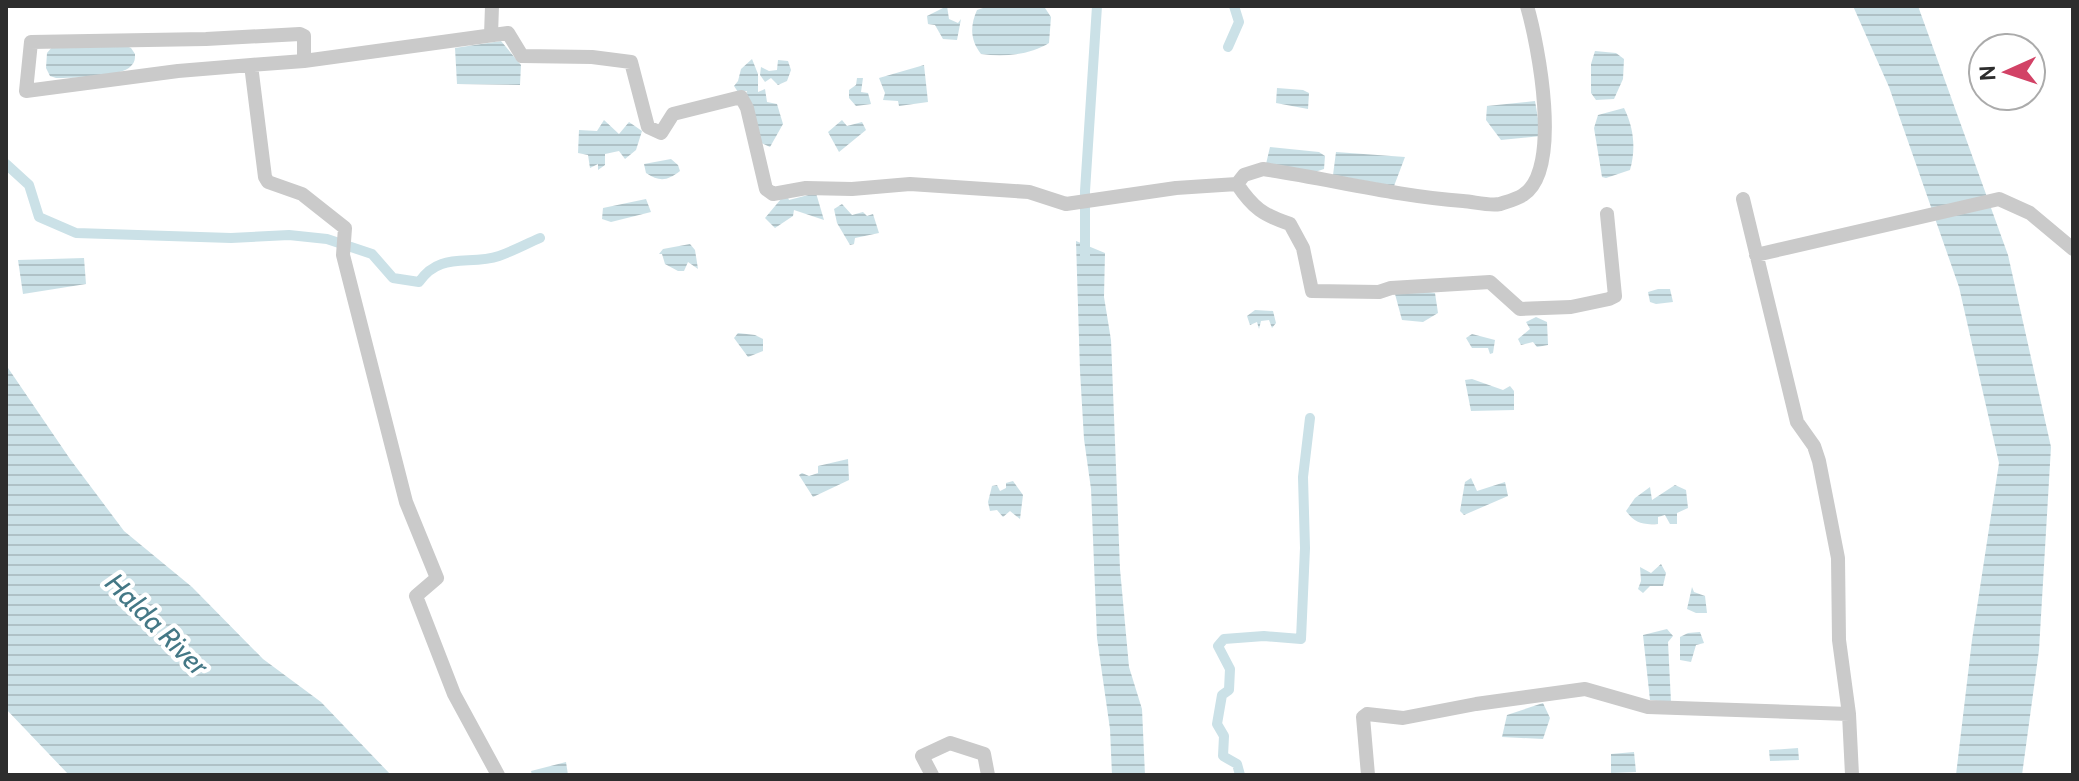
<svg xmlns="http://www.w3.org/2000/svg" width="2079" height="781" font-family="Cabin,sans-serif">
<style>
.water{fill:url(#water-rules)}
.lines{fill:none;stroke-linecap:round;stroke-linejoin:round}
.canal{stroke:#cbe1e7;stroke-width:10}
.minor{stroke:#cacaca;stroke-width:14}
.labels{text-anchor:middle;stroke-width:8;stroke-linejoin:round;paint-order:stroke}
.water-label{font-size:28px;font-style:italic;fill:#447886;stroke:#fff}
</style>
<defs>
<pattern id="water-rules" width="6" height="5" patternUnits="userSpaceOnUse" patternTransform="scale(2)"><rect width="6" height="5" fill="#cbe1e7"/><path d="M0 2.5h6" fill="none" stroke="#afc1c6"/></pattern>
</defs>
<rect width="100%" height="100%" fill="#fff"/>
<path class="water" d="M947 6 949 19 958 23 961 19 957 40 943 39 935 25 928 24 927 16Z
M989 6 1045 8 1051 17 1049 43C1030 55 1004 57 981 54 970 40 970 26 977 10Z
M1853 6H1918L2008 255 2051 447 2039 650 2022 775H1956L1972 640 1999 463 1959 287 1889 87Z
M501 41 521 65 520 85 457 84 455 48Z
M122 44 131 48 135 54C135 59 135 62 131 66 122 77 71 78 56 78L50 76 46 68 47 53 53 46Z
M1595 51 1616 53 1624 59 1623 79 1614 99 1596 100 1591 93V64Z
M752 59 758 74V92L765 89 767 102 777 104 783 124 770 147 757 141 745 96 747 91 738 92 734 86 738 81 741 69Z
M778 60 788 61 791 70 787 81 778 85 771 78 765 82 760 75 761 67 769 71 777 70Z
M924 65 928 102 899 106 898 101 883 100 885 93 879 78Z
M857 78H863L861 92 868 93 871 104 856 106 849 98V90L856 85Z
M1277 88 1303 90 1309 93 1308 109 1276 103Z
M1535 101 1541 136 1501 140 1486 120 1487 106Z
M1624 108C1634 128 1636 149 1630 170L1606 178 1602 177 1594 128 1598 115Z
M604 120 619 134 629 122 642 131 636 150 625 159 619 151 605 154V165L598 170V164L590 168 588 155 578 153 579 130 597 131Z
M842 120 847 126 862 122 866 130 839 152 828 132Z
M1270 147 1319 152 1325 156 1324 169 1315 172 1266 164Z
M1336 152 1405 157 1394 186 1333 175Z
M671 159 678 165 680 171C667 181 660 182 646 173L644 164Z
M786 193 789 200 816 193 824 220 794 210 793 216 775 228 765 218Z
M646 199 651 212 611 222 602 219 603 208Z
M842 204 852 215 863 212 867 216 873 214 879 233 855 238 854 244 850 245 837 223 834 209Z
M1076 241 1105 253 1104 297 1111 340 1120 569 1129 667 1142 709 1145 775H1112L1110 729 1097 638 1091 489 1084 439 1080 371Z
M690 244 695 250 698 269 688 262 684 271H678L665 264 662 254H659L663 249Z
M84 258 86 284 23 294 18 260Z
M1404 288 1435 293 1438 313 1423 322 1402 320 1395 294Z
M1658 289H1670L1673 302 1656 304 1650 302 1648 292Z
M1255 310 1273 311 1276 323 1272 328 1269 320 1261 321 1259 329 1257 322 1250 325 1247 316Z
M1536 317 1547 322 1548 345 1537 347 1533 342 1521 345 1518 339 1530 329 1526 322Z
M738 333 755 335 763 339V351L748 357 734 338Z
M1472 334 1495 340 1493 353 1490 354 1488 348H1472L1466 338Z
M6 365 70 459 124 531 192 587 263 659 321 702 391 775H69L6 709Z
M1472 379 1503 390 1510 386 1514 391V410L1471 411 1465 380Z
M848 459 849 480 813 497 799 475 802 473 809 476 818 473V466Z
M1471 478 1477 491 1505 482 1508 496 1464 515 1460 511 1465 482Z
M1013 481 1023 495 1020 519 1010 511 1003 517 997 510 990 511 988 502 992 486 997 485 1000 491 1006 488V483Z
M1675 485 1686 490 1688 508 1677 513V524H1670L1665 515 1658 517V524C1642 525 1635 523 1626 511L1635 498 1650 487 1652 500Z
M1661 564 1666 573 1663 586H1650L1643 593 1638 589 1641 581 1640 567 1651 573Z
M1692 587 1694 592 1705 596 1707 613H1696L1687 609Z
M1667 629 1673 636 1668 642 1671 702 1650 700 1643 635Z
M1700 632 1704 643 1696 645 1691 662 1680 660V637L1688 633Z
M1543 703 1550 718 1543 739 1502 737 1507 715Z
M1798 748 1799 760 1770 761 1769 750Z
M1634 752 1636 772 1611 773V754Z
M566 762 568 775H532L531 771Z"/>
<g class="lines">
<path class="canal" d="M1228 47 1239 22 1234 6
M6 164 29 185 39 217 76 233 231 238 289 235 327 239 372 254 393 278 419 282C440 251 469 266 499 256 513 251 526 244 540 238
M1085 256V191L1097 6
M1240 775 1237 764 1223 756 1224 736 1217 724 1222 695 1229 690 1230 669 1218 646 1224 639 1264 636 1301 639 1305 548 1303 477 1310 418"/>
<path class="minor" d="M491 35 492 6
M251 65 304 61
M1237 184 1244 175 1263 169C1330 179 1396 196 1463 201 1475 202 1489 206 1500 204 1506 202 1517 199 1523 195 1563 170 1538 44 1527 6
M1743 199 1797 422 1814 446 1819 461 1838 558 1839 640 1849 714 1852 775
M1756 255 1999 199 2030 213 2073 249
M498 775 454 694 416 596 437 578 406 502 343 255 345 228 302 194 268 182 265 177 251 65 178 71 26 91 31 42 206 39 300 34 304 36V61L508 33 522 56 592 57 631 62 648 127 661 133 673 114 741 97 747 108 766 189 773 194 806 188 852 189 910 184 1029 192 1066 204 1176 188 1237 184C1253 208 1263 215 1290 224L1303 248 1312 291 1379 292 1391 288 1490 282 1520 309 1571 307 1609 299 1615 296 1607 214
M932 775 922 756 950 743 984 754 988 775
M1368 775 1363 717 1367 714 1403 718 1476 704 1585 689 1648 707 1849 714"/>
</g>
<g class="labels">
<g class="water-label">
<text transform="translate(157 624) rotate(45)" y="10">Halda River</text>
</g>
</g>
<rect width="2079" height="781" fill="none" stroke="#2d2d2d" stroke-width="16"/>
<g transform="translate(2007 72) rotate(267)"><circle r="38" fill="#ffffff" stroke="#ababab" stroke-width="2"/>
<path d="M0-6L14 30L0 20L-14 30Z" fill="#d24266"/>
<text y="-12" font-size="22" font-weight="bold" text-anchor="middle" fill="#2d2d2d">N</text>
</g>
</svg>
